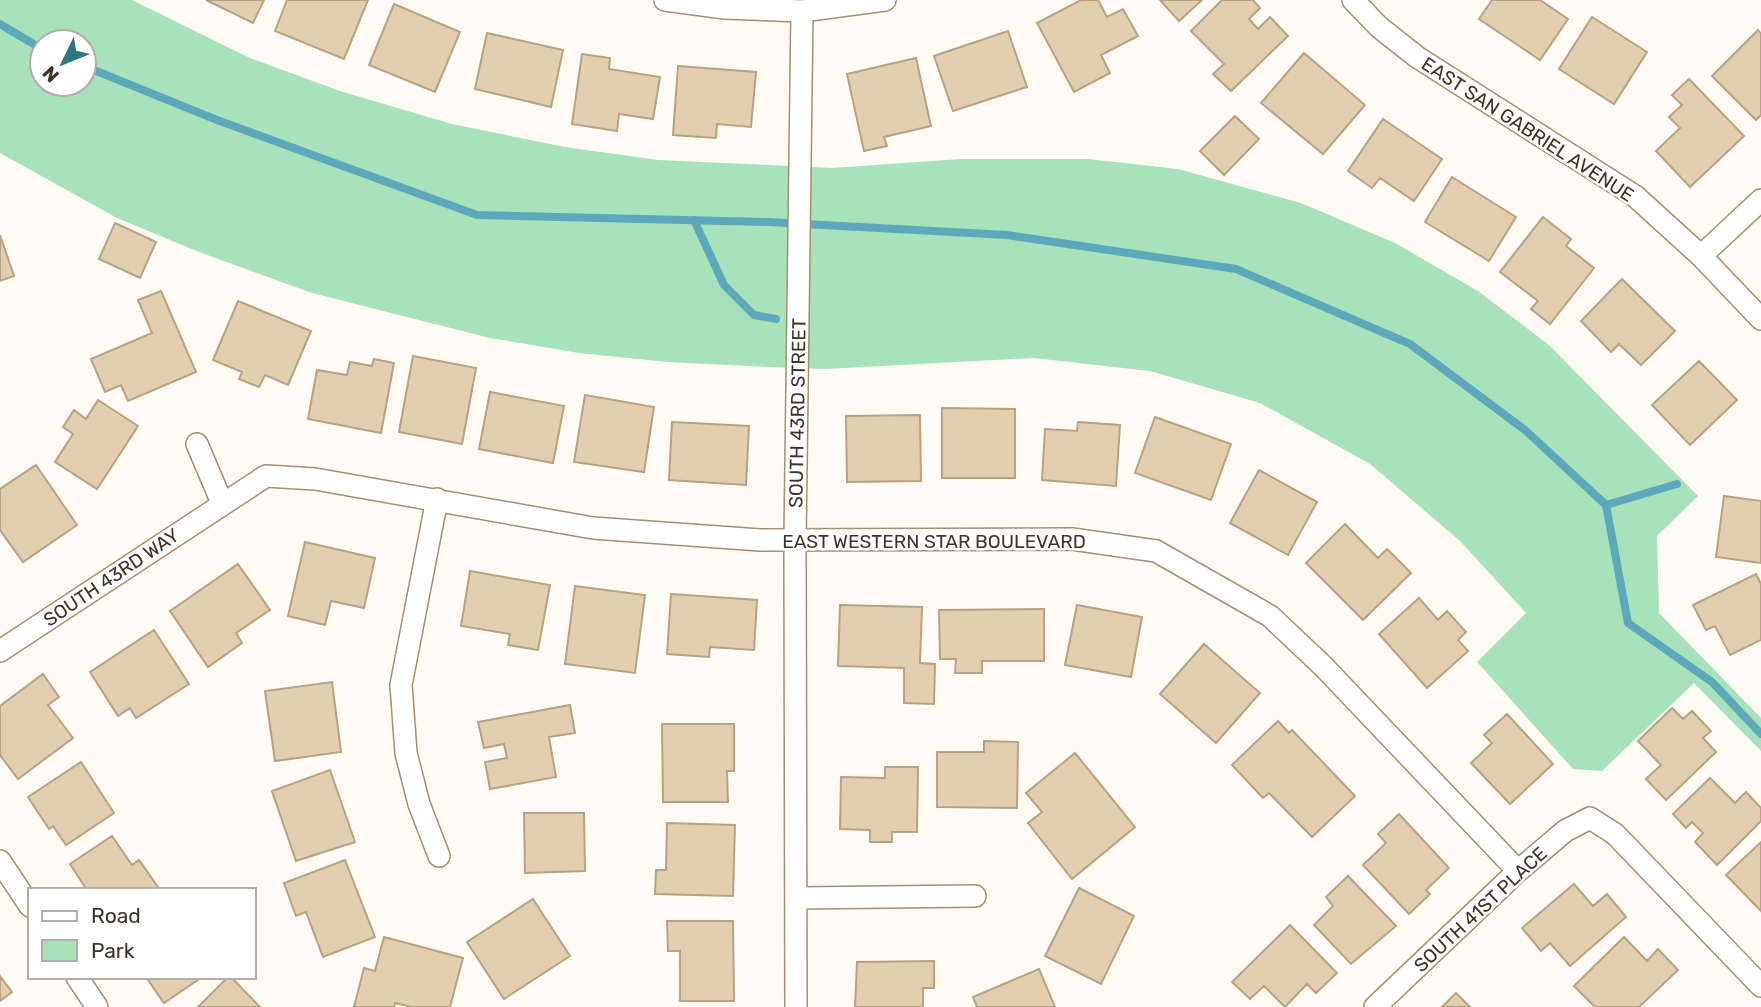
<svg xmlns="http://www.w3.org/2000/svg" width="1761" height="1007" font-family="Rubik,sans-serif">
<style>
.green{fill:#a7e2ba;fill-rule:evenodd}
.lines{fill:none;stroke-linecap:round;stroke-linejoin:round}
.stream{stroke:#5da9bb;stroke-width:8}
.building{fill:#e3cfaf;stroke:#b6a284;stroke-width:2}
.minor-casing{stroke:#a38f71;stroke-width:24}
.minor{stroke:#fff;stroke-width:21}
.labels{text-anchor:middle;stroke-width:5;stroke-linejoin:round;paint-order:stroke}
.street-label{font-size:19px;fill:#3c3428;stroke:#fff}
</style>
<rect width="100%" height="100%" fill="#fffbf4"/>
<path class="green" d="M0 0H132L250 58 340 91 452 124 565 147 658 160 832 168 961 159H1088L1178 169 1301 203 1395 243 1478 291 1549 345 1698 496 1657 536 1659 613 1761 718V751L1694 683 1602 771 1573 769 1477 662 1526 613 1460 541 1370 464 1260 403 1150 371 1034 358 825 369 767 367 667 362 579 353 490 338 312 293 199 252 117 218 0 153ZM42 42H84V84H42Z"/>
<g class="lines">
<path class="stream" d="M0 24 42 49
M84 66 217 120 477 215 768 222 1007 235 1236 269 1410 344 1525 430 1606 505 1628 623 1712 682 1761 734
M694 220 724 285 754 315 776 319
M1606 505 1677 484"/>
</g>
<path class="building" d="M206 0H264L253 23Z
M287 0H368L344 59 275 31Z
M1081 0H1098L1107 17 1123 9 1138 36 1101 55 1110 73 1074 92 1037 23Z
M1160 0H1202L1179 21Z
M1222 0H1253L1260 8 1249 19 1258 29 1270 17 1288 36 1231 91 1213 74 1224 64 1191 31Z
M1492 0H1540L1568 19 1540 60 1479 19Z
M394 4 460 32 435 92 369 65Z
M1592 17 1647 52 1614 104 1559 69Z
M1758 30 1761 34V115L1756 120 1712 76Z
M1008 31 1027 87 953 111 934 56Z
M487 33 563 50 551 107 475 89Z
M1304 53 1365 105 1323 154 1261 103Z
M582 54 610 58 609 69 660 77 653 119 619 114 617 131 572 124Z
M916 58 931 126 884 137 887 146 864 151 847 74Z
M678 66 756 72 751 127 717 124 716 138 673 135Z
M1689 79 1744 136 1690 187 1656 151 1680 128 1669 117 1682 105 1672 95Z
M1235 116 1259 139 1224 175 1200 151Z
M1383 119 1442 159 1414 201 1380 178 1372 188 1348 171Z
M1452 177 1516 217 1489 261 1425 222Z
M1543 217 1571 239 1566 246 1594 268 1550 324 1531 309 1538 301 1500 272Z
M115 223 156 242 140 278 99 259Z
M0 235 14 276 0 281Z
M1622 279 1675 331 1641 365 1619 344 1611 352 1581 321Z
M161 291 196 372 128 401 121 385 105 392 91 359 152 333 138 300Z
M238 301 311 331 288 385 265 375 259 387 239 379 242 372 213 360Z
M413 356 476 368 462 444 399 432Z
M374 359 394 363 381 433 308 419 317 370 347 375 350 362 372 366Z
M1699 361 1737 400 1690 445 1652 405Z
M490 392 564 406 553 463 479 449Z
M585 395 654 407 644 472 574 462Z
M98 400 138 426 97 489 55 462 73 434 63 427 74 410 86 419Z
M942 408 1015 409V478H942Z
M920 415 921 481 847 482 846 416Z
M1155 417 1231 444 1211 500 1135 473Z
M672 422 749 426 746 485 669 480Z
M1078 422 1120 425 1116 486 1042 480 1045 429 1077 431Z
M36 465 77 525 23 562 0 530V489Z
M1259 470 1317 502 1288 555 1230 523Z
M1724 496 1761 501V563L1716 557Z
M1345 524 1378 558 1387 549 1411 573 1363 620 1306 563Z
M305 542 375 558 364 608 331 601 325 625 288 616Z
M238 564 270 610 236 633 242 643 208 667 170 611Z
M470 571 550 585 538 650 508 645 510 634 461 626Z
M1756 574 1761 584V640L1730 655 1715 626 1706 630 1693 605Z
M575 586 645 595 635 673 565 664Z
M671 594 757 600 754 650 710 647 709 657 667 654Z
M1419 598 1438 620 1447 611 1466 632 1458 640 1468 651 1427 688 1379 634Z
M840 605 922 607 920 663 935 664 934 704 904 703V668L838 666Z
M1077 605 1142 617 1131 677 1065 665Z
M1044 609V661H982V673H955L956 659H940L939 610Z
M154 630 189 684 136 718 130 708 118 716 90 672Z
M1204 644 1260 693 1216 743 1160 694Z
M43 674 59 697 48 705 73 738 18 779 0 755V706Z
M332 682 341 752 275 761 265 691Z
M570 705 575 733 549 737 556 777 490 789 485 762 507 758 504 744 484 748 478 722Z
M1672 708 1683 719 1692 711 1711 731 1703 738 1716 752 1666 800 1646 779 1661 765 1638 741Z
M1507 714 1553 764 1510 804 1471 763 1492 743 1484 735Z
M1278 721 1289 733 1292 730 1355 796 1312 837 1269 793 1263 798 1232 765Z
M662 724H734V771H727L728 802H663Z
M984 741 1018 742 1017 808 937 807V752H984Z
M1075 753 1135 827 1072 879 1028 823 1042 812 1026 793Z
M81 762 114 813 66 845 53 826 49 829 28 797Z
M885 767H918L917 832H892V842H870V830L840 829 841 777 885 778Z
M330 770 355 842 296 861 272 791Z
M1710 778 1735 803 1746 792 1761 808V821L1717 865 1695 842 1703 833 1692 822 1686 828 1673 814Z
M524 813H584L585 871 525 873Z
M1399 814 1449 868 1426 890 1430 894 1409 914 1363 865 1386 843 1378 834Z
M667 823 735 825 733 896 655 894 656 870H666Z
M112 836 132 865 139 860 160 890H87L70 864Z
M1761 842V911L1726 875Z
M345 860 375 937 323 957 306 912 296 916 284 883Z
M1348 876 1396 926 1351 964 1314 925 1333 906 1326 897Z
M1574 884 1593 906 1607 894 1626 917 1570 966 1550 943 1541 951 1522 928Z
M1079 888 1134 916 1101 984 1045 956Z
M533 899 570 956 504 999 467 942Z
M667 921H733L734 1001H680V951H668Z
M1290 925 1337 973 1316 993 1307 984 1285 1007 1264 986 1250 999 1232 982Z
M384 937 463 958 450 1007H412L395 1003 394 1007H354L364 968 375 971Z
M1624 937 1647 961 1658 949 1678 970 1639 1007H1595L1574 986Z
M934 961V988H923V1007H855L857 962Z
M1039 969 1055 1007H977L973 997Z
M0 976 12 992 0 1001Z
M146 977H202L164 1003Z
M228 977H231L260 1007H198Z
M1456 993 1470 1007H1442Z"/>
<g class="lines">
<g class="minor-casing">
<path id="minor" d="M665 0 725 8 802 11 885 0
M1353 0 1379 27 1417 57 1635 196 1701 256 1761 319
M1701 256 1761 200
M197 444 222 503
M437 499 401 685 406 753 419 804 439 856
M0 651 266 476 315 479 593 528 760 540 1072 539 1156 551 1270 616 1323 666 1518 871
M0 861 30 906
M798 898 975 896
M77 977 97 1007
M796 1007 795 540 802 11
M1375 1007 1518 871 1565 831 1590 818 1615 834 1761 986"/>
</g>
<use href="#minor" class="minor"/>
</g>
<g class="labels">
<g class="street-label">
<text transform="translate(1528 129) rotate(33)" y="7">EAST SAN GABRIEL AVENUE</text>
<text transform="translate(797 413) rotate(-89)" y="7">SOUTH 43RD STREET</text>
<text x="934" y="548">EAST WESTERN STAR BOULEVARD</text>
<text transform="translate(111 577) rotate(-34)" y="7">SOUTH 43RD WAY</text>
<text transform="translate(1480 909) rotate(-43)" y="7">SOUTH 41ST PLACE</text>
</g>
</g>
<rect x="28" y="888" width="228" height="91" fill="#ffffff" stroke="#b1aea9" stroke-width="2"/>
<rect x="42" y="911" width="35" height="10" fill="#ffffff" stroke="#b1aea9" stroke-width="2"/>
<text x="91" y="923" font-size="21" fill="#3c3428">Road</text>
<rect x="42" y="940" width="35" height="21" fill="#a7e2ba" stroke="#b1aea9" stroke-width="2"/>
<text x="91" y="958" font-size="21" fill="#3c3428">Park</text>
<g transform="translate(63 63) rotate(227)"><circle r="33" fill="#ffffff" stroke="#b1aea9" stroke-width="2"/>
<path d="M0-5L12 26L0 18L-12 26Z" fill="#307584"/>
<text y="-10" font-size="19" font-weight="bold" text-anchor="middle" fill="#3c3428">N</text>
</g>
</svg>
